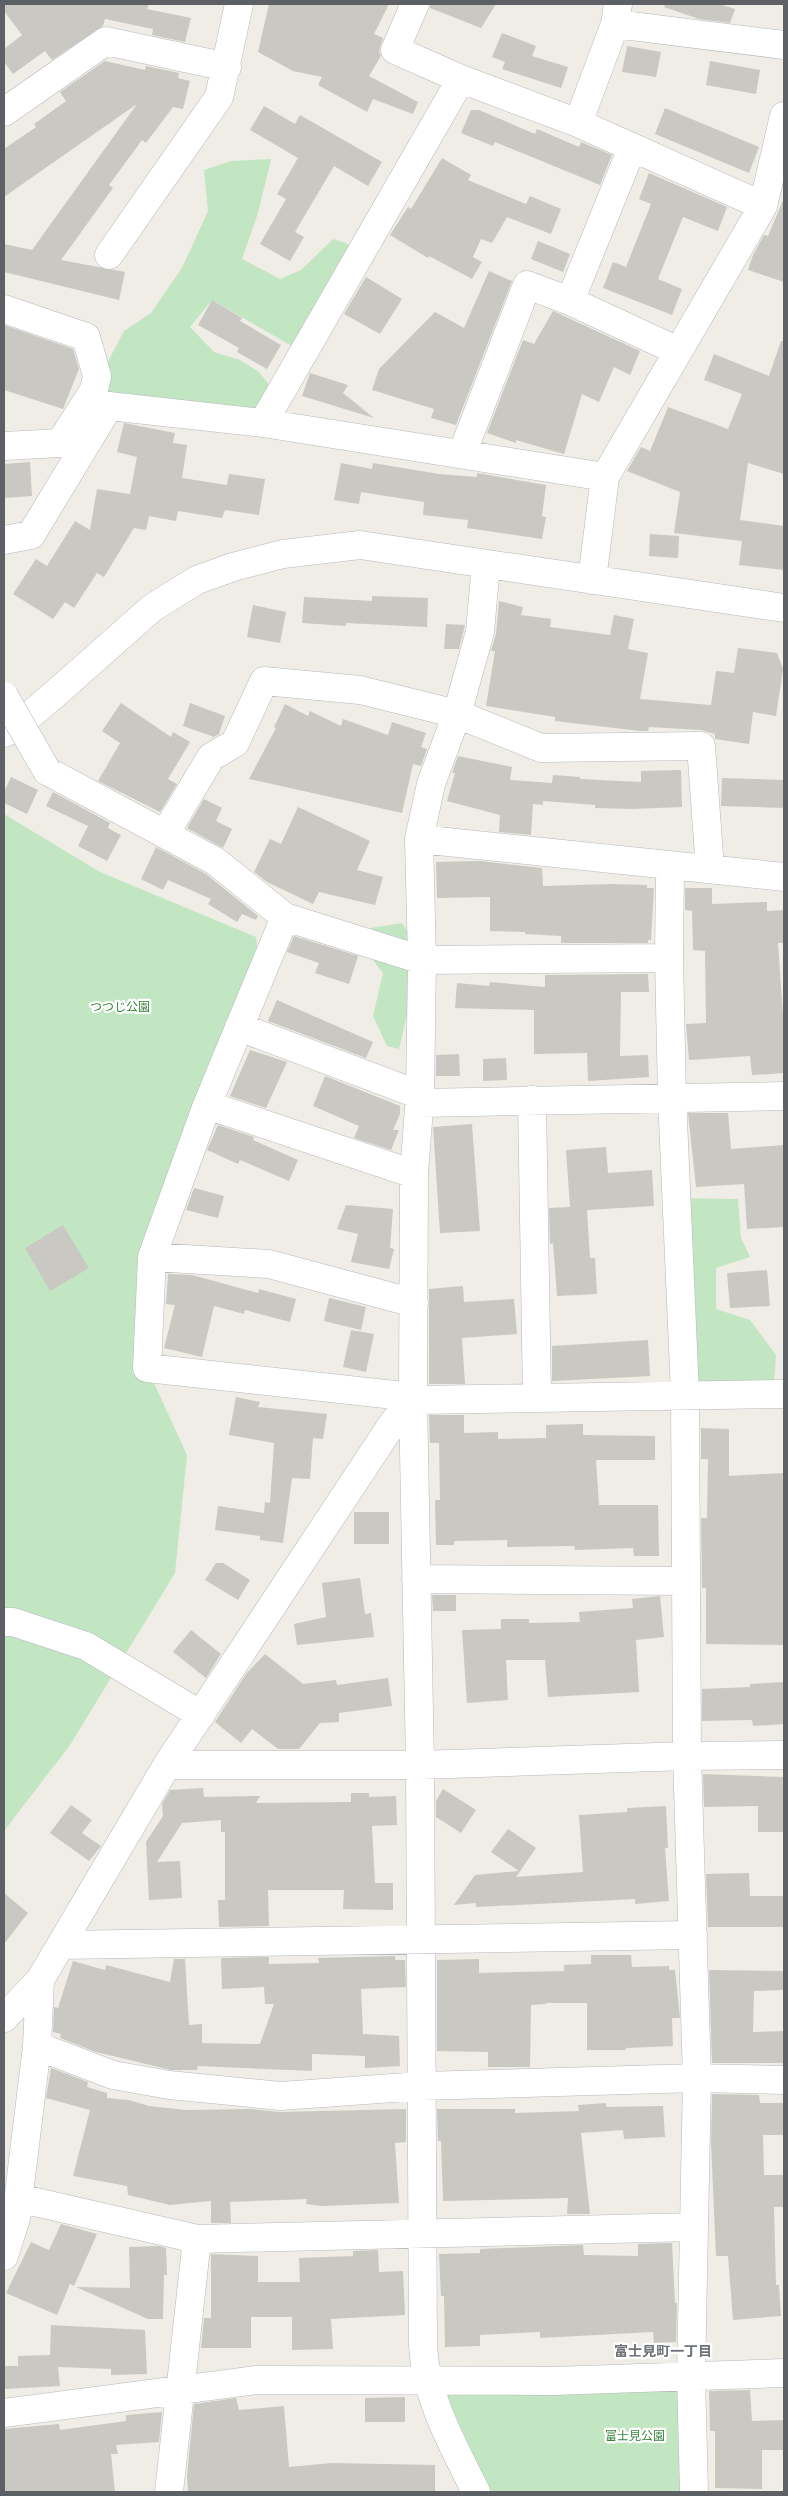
<svg xmlns="http://www.w3.org/2000/svg" width="788" height="2496" font-family="Manrope,'Noto Sans JP',sans-serif">
<style>
.green{fill:#c2e6c2}
.building{fill:#cac8c2}
.lines{fill:none;stroke-linecap:round;stroke-linejoin:round}
.minor-casing{stroke:#b5b8bc;stroke-width:29}
.minor{stroke:#fff;stroke-width:28}
.minor-bridge-casing{stroke:#b5b8bc;stroke-width:29;stroke-linecap:butt}
.minor-bridge{stroke:#fff;stroke-width:28}
.labels{text-anchor:middle;stroke-width:4.5;stroke-linejoin:round;paint-order:stroke}
.park-label{font-size:12px;fill:#36843a;stroke:#fff}
.neighbourhood-label{font-size:14px;font-weight:bold;fill:#6e7377;stroke:#fff}
</style>
<rect width="100%" height="100%" fill="#efede5"/>
<path class="green" d="M271 159 258 213 242 259 280 279 301 270 333 239 348 244 350 257 297 349 212 300 190 327 214 352 240 360 259 372 270 386 263 423 91 394 124 331 151 313 182 268 208 211 204 170 231 161Z
M4 814 100 872 256 937 260 977 152 1257 147 1368 187 1455 175 1573 70 1745 4 1831Z
M402 923 415 944 412 993 399 1049 387 1046 373 1016 383 973 366 951 371 928Z
M676 1198 738 1199 741 1238 750 1257 716 1268V1309L750 1320 776 1355 774 1383 684 1389Z
M691 2376 694 2492H480L431 2389Z"/>
<path class="building" d="M4 4H149L147 9 191 18 185 42 152 35 153 29 105 19 103 26 52 60 45 51 13 74 4 62V49L22 35 4 11Z
M269 4H389L374 34 383 38 379 51 381 56 369 76 418 102 413 114 373 99 367 112 318 85 322 77 293 71 258 52Z
M430 4H496L481 28 430 8Z
M665 4H719L735 9 730 23 699 19 664 7Z
M502 33 536 46 532 56 568 67 561 88 502 69 505 62 492 57Z
M627 46 661 52 656 77 622 72Z
M105 61 145 70 146 66 179 73 178 78 190 81 183 109 173 107 146 143 142 140 109 185 113 188 61 260 125 272 119 300 4 272V244L32 250 137 104 4 197V149L36 127 34 124 66 101 60 92Z
M710 61 760 70 756 94 706 85Z
M264 106 295 124 300 115 382 162 368 186 334 166 295 232 304 237 290 261 260 244 286 199 277 194 298 158 250 130Z
M665 108 759 147 749 173 655 134Z
M471 110H479L535 134 537 129 579 147 581 142 612 155 600 185 495 142 493 146 461 133Z
M442 158 471 175 468 180 526 204 530 196 561 209 551 234 507 217 492 243 481 239 473 257 482 262 472 279 429 256 428 258 390 235 408 207 411 209Z
M649 173 727 207 718 231 683 217 658 279 682 289 672 315 603 288 613 262 626 267 651 204 639 199Z
M784 198V282L748 270 753 255 764 235 768 236Z
M538 241 570 254 563 272 531 259Z
M489 271 512 281 456 425 431 418 434 409 372 390 379 369 435 312 464 328Z
M366 277 402 299 380 334 344 314Z
M212 300 242 318 240 321 281 345 267 369 237 352 239 348 198 325Z
M553 311 640 351 630 375 614 367 599 402 582 394 564 454 516 440V443L487 433 523 340 534 344Z
M4 325 73 349 79 369 63 409 4 390Z
M781 341H784V474L748 463 740 520 784 526V570L739 565 742 541 674 533 680 492 627 471 641 447 650 451 668 407 728 429 742 394 704 380 714 354 769 376Z
M310 373 348 385 343 393 374 418 302 396Z
M124 423 175 433 173 443 187 445 182 478 227 485 229 474 265 479 259 515 225 510 222 518 178 511 176 521 149 516 146 530 134 528 104 577 97 573 74 608 65 602 53 619 13 594 36 559 47 566 75 521 90 530 97 489 130 494 137 457 117 452Z
M30 462 32 496 4 498V464Z
M341 463 372 469 373 463 439 474 477 477V473L546 485 542 516 546 517 542 539 467 528 468 520 423 515 424 502 361 492 359 504 334 500Z
M650 534 679 536 678 558 649 556Z
M372 596 428 598 427 627 346 623V626L302 623 304 597 372 601Z
M499 601 523 607 521 615 551 619 550 627 610 635 614 615 634 619 628 649 648 653 640 699 711 705 716 671 734 673 738 648 777 653 783 669 776 716 753 712 749 744 715 739V734L701 730 649 727 648 731H640L555 721V717L486 706 495 651H491L496 634Z
M253 605 286 612 280 643 247 637Z
M446 624 465 625 459 649H444Z
M121 703 171 737 173 732 190 742 168 779 177 784 160 812 98 781 120 743 102 731Z
M190 703 225 716 219 734 214 737 183 726Z
M285 704 308 716 310 711 341 726 343 719 388 735 392 722 426 733 421 747 427 749 421 766 413 764 402 813 249 779 276 728 274 727Z
M458 756 512 767 510 780 552 783 553 775 580 777V779L641 782V771L681 770 682 807 632 809 595 808V805L543 801V805L533 804 531 835 499 832 500 815 447 801 455 773H452Z
M11 777 38 790 27 814 4 803V792Z
M722 778 784 780V808L721 806Z
M53 792 110 823 108 828 121 835 107 861 78 846 88 826 46 806Z
M204 799 222 808 216 821 232 829 223 848 187 828Z
M298 807 370 841 357 870 383 877 375 905 319 892 313 904 267 882 254 872 270 839 281 844Z
M156 847 206 874 258 916 256 920 242 914 237 922 208 904 211 899 168 880 163 890 141 879Z
M480 861 542 868 543 886 611 884 647 885V888H654L651 940H648V943H561V936L525 934V932L490 931V897L437 898 436 862Z
M685 888H712V904L767 902V911L784 910V943H778L784 1029V1073L752 1075 750 1056 689 1060 686 1024 706 1023 705 951 693 950 692 911 685 910Z
M294 936 358 956 349 984 315 973 319 963 287 952Z
M648 974 649 992H621L620 1056 648 1055 649 1077 588 1081 587 1053 534 1054V1010L455 1008 457 983 489 986 490 982 545 987V975Z
M277 1000 373 1042 366 1058 268 1021Z
M250 1050 287 1062 266 1108 230 1096Z
M459 1054 460 1076H436V1055Z
M506 1058 507 1080 483 1081V1059Z
M325 1076 400 1106V1114L393 1130H399L391 1150 354 1138 359 1126 313 1106Z
M688 1113H728L731 1149 784 1145V1227L747 1229 744 1184 696 1187Z
M472 1124 480 1231 440 1233 433 1127Z
M218 1125 254 1137 253 1140 298 1160 289 1181 240 1160 238 1164 207 1150Z
M606 1147 608 1173 652 1170 654 1206 587 1210 590 1258H595L597 1294 557 1296 553 1243 550 1244 549 1208 570 1207 566 1150Z
M194 1188 224 1196 218 1218 186 1210Z
M346 1205 393 1209 390 1248 394 1249 389 1269 351 1262 358 1234 337 1229Z
M63 1225 89 1268 50 1291 25 1248Z
M767 1270 770 1306 730 1308 727 1273Z
M168 1274 192 1275 258 1293 259 1289 296 1299 290 1322 245 1310 244 1314 214 1306 202 1357 164 1348 175 1305 166 1304Z
M463 1286 464 1302 514 1299 517 1334 462 1338 465 1384H429V1289Z
M329 1298 366 1307 361 1330 324 1321Z
M351 1330 374 1334 366 1372 343 1367Z
M648 1340 650 1376 552 1381V1346Z
M236 1397 260 1402 258 1407 327 1414 323 1439 313 1438 310 1479 292 1478 283 1543 260 1540V1536L215 1530 218 1506 264 1513 265 1502 270 1503 274 1443 229 1435Z
M429 1415H464V1433L498 1432V1439L546 1438V1425L583 1424V1435L655 1436V1460H596L599 1505H658L659 1556H634L633 1548 575 1550 574 1546 507 1547V1540L454 1541V1545H436L435 1500H440L439 1443H430Z
M701 1428 729 1429V1476L784 1473V1645L706 1644V1588H702L701 1518H707L708 1459H701Z
M354 1512H389V1544H354Z
M216 1563H223L250 1580 238 1600 205 1580Z
M360 1578 365 1614 371 1613 374 1637 297 1645 294 1624 326 1617 322 1583Z
M432 1595H456V1611H433Z
M660 1596 664 1637 636 1640 639 1692 548 1697 545 1660H506L508 1700 467 1703 462 1630 501 1629V1619H529V1623L580 1622 579 1612 633 1608 632 1599Z
M191 1630 221 1654 206 1678 173 1652Z
M265 1654 303 1684 336 1680 337 1685 388 1678 392 1706 339 1713V1722L320 1723 299 1749H278L252 1729 241 1743 215 1722 246 1674Z
M784 1682V1724L753 1726 752 1720 702 1721V1689L750 1687V1684Z
M703 1774 784 1777V1832H758V1806L704 1807Z
M203 1788 204 1797 260 1796 256 1803 351 1802V1793H369V1797L396 1796 397 1825 372 1826 375 1883H393V1910L343 1909 344 1890H268L269 1926 219 1927 218 1900H225V1832H221V1820L182 1823 157 1862 180 1861 182 1898 149 1900 146 1842 163 1816 162 1804 170 1790Z
M443 1789 476 1810 461 1833 436 1817V1801Z
M71 1805 92 1820 82 1833 101 1846 89 1861 50 1833Z
M666 1806 668 1848H665L669 1901 635 1904V1899L476 1907V1903L454 1905 475 1875 519 1871 491 1852 508 1829 536 1848 516 1877 583 1872 579 1815 627 1812V1808Z
M749 1873 750 1896H784V1927H708L706 1874Z
M4 1893 28 1913 4 1944Z
M591 1955H631L632 1967 669 1966V1970H675L680 2018H672L673 2046 626 2048V2050H587V2003H546V2004L531 2005 530 2067H488V2052L437 2051V1960L479 1959V1973L564 1971V1965L591 1964Z
M395 1956V1960H405L406 1987 361 1989 363 2034 399 2036 400 2066 365 2068V2056L312 2054V2071L198 2066 197 2070H171L96 2052 60 2038 61 2034 53 2032 54 2007 58 2008 73 1961 105 1970 106 1965 170 1982 174 1959H185L189 2025 202 2024V2043L260 2044 274 2004H265L264 1987 222 1989 221 1958 269 1957V1964L319 1963 318 1958Z
M709 1970 784 1971V1990L754 1991 753 2032 784 2031V2063H712Z
M51 2068 88 2082 87 2087 107 2093V2098L129 2100 149 2106 186 2110 250 2109 280 2112 406 2109V2142L395 2143 399 2203 322 2206 306 2204 307 2199 230 2202 231 2223H211V2201L170 2205 128 2195 127 2186 73 2176 90 2110 46 2098Z
M712 2094 759 2095 760 2103H784V2135H763L764 2175H784V2207H774L776 2285H779L781 2316 733 2320 728 2256H716L711 2143Z
M606 2103V2107L663 2106 665 2137 624 2139 623 2130 581 2133 590 2214H567L568 2198 443 2201 441 2141H438L437 2109H515V2113L579 2111 578 2105Z
M61 2224 97 2234 74 2286 70 2284 57 2315 6 2293 31 2242 49 2250Z
M672 2243 675 2303H677L676 2342 654 2343 653 2332 540 2338V2332L480 2335V2346L445 2347 444 2296H441L439 2254 480 2253V2249L583 2245 584 2255 638 2256V2244Z
M159 2246 166 2248 167 2275H164L163 2319H148L76 2287 130 2288 129 2247Z
M378 2250 379 2272 403 2271 405 2315 331 2319 333 2349 292 2350V2317H251V2348H201L204 2318H211V2254L258 2256V2282H300L299 2258 353 2256V2251Z
M51 2325 145 2330 147 2374 111 2375V2369L58 2367 60 2386 4 2389V2366H18V2356L50 2355Z
M750 2390 752 2421 784 2420V2450H762V2489L715 2488V2431H710L709 2391Z
M405 2397V2422H365V2398Z
M236 2398 239 2410 284 2406 289 2467 332 2463 435 2465V2492H188L187 2476 194 2404Z
M162 2412 159 2442 116 2445 118 2454H111L115 2492H4V2429L59 2424 60 2430 126 2421V2415Z"/>
<g class="lines">
<g class="minor-casing">
<path id="minor" d="M415 4 395 50 461 79
M615 24 784 45
M4 112 106 41 227 67
M578 123 615 24 618 4
M632 148 570 301 678 351
M109 255 219 97 239 4
M4 309 86 337 97 376 94 390 60 443 4 446
M263 423 461 79 578 123 763 206
M462 454 527 285 570 301
M4 540 31 535 109 406 263 423 605 477
M592 580 605 477 763 206 784 116
M4 733 15 728 56 693 152 608 197 580 233 567 283 554 360 545 784 608
M47 771 215 861 285 917 422 960 669 958
M165 834 211 757 235 743 264 681 360 690 457 714 541 748 701 746 710 869
M419 839 784 877
M670 867 669 958 672 1097 685 1394 687 1756 697 2078 691 2376 694 2492
M285 917 207 1105 152 1257 147 1368 413 1397 417 1400 784 1394
M239 1027 420 1095
M532 1100 537 1397
M420 1103 784 1096
M207 1105 414 1174
M152 1257 269 1264 414 1303
M416 1579 686 1581
M4 1622H13L86 1646 201 1715
M167 1765H420L687 1756 784 1755
M61 1945 693 1935
M4 2018 40 1980 167 1765 391 1426 413 1397
M37 2046 113 2075 169 2085 281 2096 421 2086 697 2078 784 2080
M18 2198 197 2239 694 2227
M4 2256 16 2218 37 2046 40 1980
M4 2413 257 2380 553 2381 784 2373
M169 2492 197 2239
M476 2492C453 2445 426 2399 423 2346L420 1765 413 1397 414 1174 420 1095 422 960 419 839 431 784 457 714 480 632 486 564"/>
</g>
<use href="#minor" class="minor"/>
<g class="minor-bridge-casing">
<path id="minor-bridge" d="M4 696 47 771"/>
</g>
<use href="#minor-bridge" class="minor-bridge"/>
</g>
<g class="labels">
<g class="park-label">
<text x="120" y="1011">つつじ公園</text>
<text x="635" y="2440">富士見公園</text>
</g>
<g class="neighbourhood-label">
<text x="663" y="2356">富士見町一丁目</text>
</g>
</g>
<rect width="788" height="2496" fill="none" stroke="#5d6165" stroke-width="10"/>
</svg>
